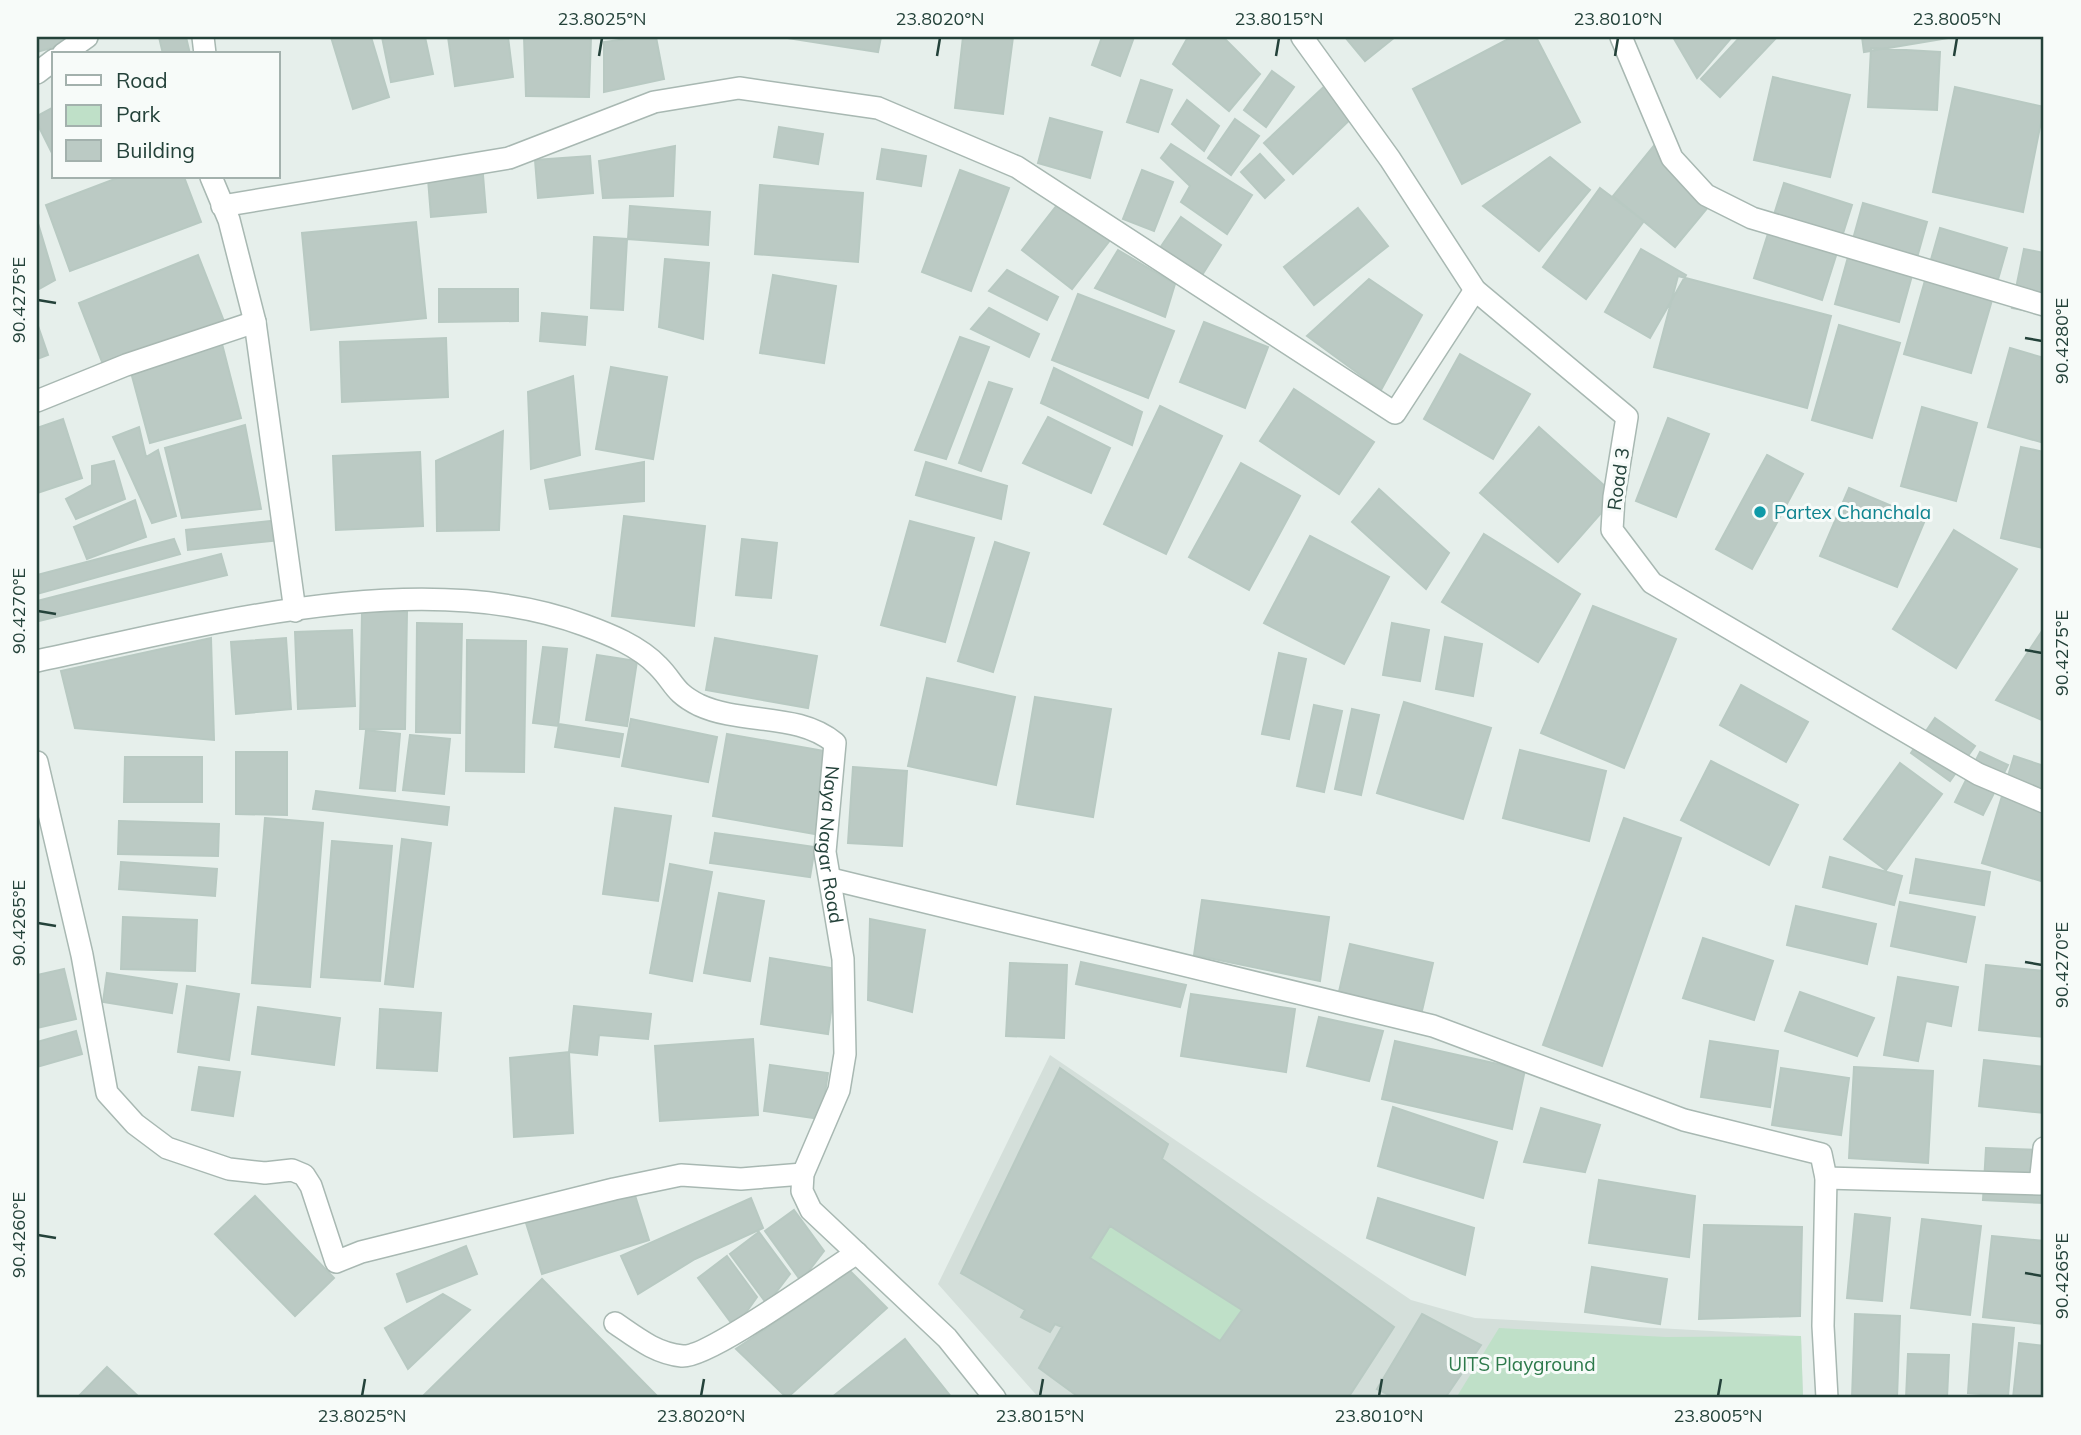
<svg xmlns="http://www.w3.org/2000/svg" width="2081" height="1435" font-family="Mulish,sans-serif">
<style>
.built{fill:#d4dfda}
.green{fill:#bfe0c8}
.building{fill:#bbcac4;stroke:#b8c9c2;stroke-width:2;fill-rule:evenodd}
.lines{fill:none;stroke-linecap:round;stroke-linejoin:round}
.pedestrian-casing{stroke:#a8b8b2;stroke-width:24}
.minor-casing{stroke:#a8b8b2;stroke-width:24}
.pedestrian{stroke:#fff;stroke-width:21}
.minor{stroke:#fff;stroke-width:21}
.ticks{fill:none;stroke:#24423a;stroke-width:2.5}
.culture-dot{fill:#0f9aa8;stroke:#f7fbf9;stroke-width:2.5}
.labels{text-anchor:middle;stroke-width:6;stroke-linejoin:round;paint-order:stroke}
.street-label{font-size:19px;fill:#24423a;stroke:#f7fbf9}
.culture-label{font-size:19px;fill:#0d838f;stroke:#f7fbf9;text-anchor:start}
.park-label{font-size:19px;fill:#2d7a4b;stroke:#f7fbf9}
.neatline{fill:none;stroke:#24423a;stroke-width:2.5}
.ticks-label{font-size:18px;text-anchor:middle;fill:#24423a}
</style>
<rect width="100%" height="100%" fill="#e6efeb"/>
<path class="built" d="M1050 1055 1411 1300 1475 1318 1801 1336 1803 1398H1039L938 1284Z"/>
<path class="green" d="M1110 1226 1242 1310 1220 1341 1090 1258Z
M1499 1328 1666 1337 1801 1336 1803 1398H1456Z"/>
<path class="building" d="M37 37H79L80 40 37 52Z
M159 37H186L190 54H163Z
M331 37H371L389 97 353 109Z
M382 37H425L433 74 391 82Z
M448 37H508L513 77 455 86Z
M524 37H591L589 97 526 96Z
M640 37H656L664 79 604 92V42Z
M781 37H881L878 52Z
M963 37H1013L1003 114 955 108Z
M1102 37H1134L1120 76 1092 65Z
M1188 37H1223L1260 74 1229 111 1173 64Z
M1345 37H1395L1365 61Z
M1512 37H1536L1580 122 1462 184 1413 89Z
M1673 37H1732L1697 78Z
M1740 37H1777L1720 97 1701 79Z
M1862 37H1954L1864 52Z
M1871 48 1940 52 1937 110 1868 107Z
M1272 71 1294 87 1266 127 1244 110Z
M1773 77 1850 95 1830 177 1754 160Z
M1141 80 1172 90 1158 132 1127 122Z
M1328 83 1357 113 1293 174 1264 143Z
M1955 87 2044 107 2023 212 1933 192Z
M1187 100 1219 126 1204 151 1172 124Z
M54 107V157L37 123V116Z
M1050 118 1102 132 1090 178 1038 163Z
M1235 119 1259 136 1231 175 1208 158Z
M779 127 823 134 818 164 774 157Z
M1657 142 1719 194 1675 247 1613 196Z
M1171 144 1252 195 1227 234 1181 202 1190 186 1161 158Z
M675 146 673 196 603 198 599 161Z
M882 149 926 156 921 186 877 179Z
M1260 154 1284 180 1265 198 1241 172Z
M590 156 593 193 538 198 535 160Z
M1550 157 1590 190 1539 251 1483 206Z
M960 170 1009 188 971 291 922 272Z
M1142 170 1173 182 1154 231 1123 219Z
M483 175 486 212 431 217 428 179Z
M120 177H184L201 222 70 271 46 205Z
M1784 183 1852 205 1822 300 1754 278Z
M760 185 863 193 858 262 755 254Z
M1600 188 1644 221 1586 299 1543 267Z
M1061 200 1111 239 1072 289 1022 250Z
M1863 203 1927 222 1899 322 1835 304Z
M630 206 710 212 708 245 628 239Z
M1358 208 1388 246 1314 305 1284 267Z
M1181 217 1221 245 1202 275 1160 248Z
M37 220 55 280 39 289 37 283Z
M416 222 426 318 311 330 302 233Z
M1940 228 2007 248 1971 373 1904 354Z
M594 237 627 239 623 310 591 308Z
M1641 249 1686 275 1650 338 1605 312Z
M2024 249 2044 253V314L2012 308Z
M1118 250 1175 284 1165 317 1095 288Z
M198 255 225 324 106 372 79 303Z
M665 259 709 263 703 339 659 327Z
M1007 270 1058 297 1047 320 989 291Z
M773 275 836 286 824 363 760 353Z
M1678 276 1831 316 1807 408 1654 367Z
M1369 279 1422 315 1381 390 1307 336Z
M439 289H518V321L439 322Z
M1078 294 1174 331 1148 398 1052 360Z
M989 308 1039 334 1029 357 971 329Z
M542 313 587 317 585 345 540 341Z
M1204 322 1268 347 1245 408 1180 382Z
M37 323 48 355 37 359Z
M1839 325 1900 343 1872 438 1812 420Z
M960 337 989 347 946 459 915 450Z
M446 338 448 397 342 402 340 342Z
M221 340 241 418 150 443 129 365Z
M2010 348 2044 358V443L1988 427Z
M1460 354 1530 394 1493 459 1424 419Z
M611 367 667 377 653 459 596 449Z
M1054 368 1142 412 1132 445 1041 403Z
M573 376 580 455 531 469 528 392Z
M989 382 1012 389 981 471 959 463Z
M1294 389 1374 442 1339 494 1260 441Z
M1160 406 1222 436 1166 554 1104 524Z
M1922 407 1977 423 1956 501 1901 486Z
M1048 417 1110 448 1091 493 1023 463Z
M1668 418 1709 434 1676 517 1636 501Z
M63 419 82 478 37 493V428Z
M245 425 261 509 182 518 165 448Z
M139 427 146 457 158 450 176 516 152 523 113 437Z
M1539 427 1616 496 1558 562 1480 493Z
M503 431 499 530 437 531 436 461Z
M2021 447 2044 452 2043 548 2001 538Z
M420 452 423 526 336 530 333 456Z
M1767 455 1803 474 1752 569 1716 549Z
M114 461 125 499 76 519 66 499 92 485V466Z
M644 462V501L550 509 545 480Z
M926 462 1007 486 1001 519 916 495Z
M1241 463 1300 496 1249 590 1189 557Z
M1849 488 1925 520 1897 587 1820 556Z
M1379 489 1449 553 1426 589 1352 522Z
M135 500 146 537 87 559 74 527Z
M624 516 705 526 694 626 612 616Z
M279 520 280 540 188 550 186 530Z
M910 521 974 538 945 642 881 625Z
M1954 530 2017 569 1956 668 1893 629Z
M1484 534 1580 594 1538 662 1442 602Z
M1310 536 1389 577 1344 664 1264 623Z
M174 539 180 554 37 594V575Z
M742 539 777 543 771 598 736 595Z
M995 542 1029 553 993 672 958 661Z
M221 554 227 575 39 621 37 601Z
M1593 606 1676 639 1624 768 1541 733Z
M362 612H407L405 729H360Z
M417 623 462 624 460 733 416 732Z
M1392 623 1429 630 1420 681 1383 675Z
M2044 628V721L1996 700Z
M352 630 355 706 298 709 295 632Z
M1445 637 1482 644 1473 696 1436 689Z
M211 638 214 740 75 728 61 671Z
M286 638 291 709 236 714 231 642Z
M715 638 817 656 808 708 706 690Z
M467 640 526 641 524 772 466 771Z
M543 647 567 649 558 726 533 723Z
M1279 653 1306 659 1289 739 1262 734Z
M597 655 637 661 627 726 586 720Z
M927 678 1015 697 996 785 908 766Z
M1741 685 1808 722 1786 762 1720 725Z
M1035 697 1111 709 1093 817 1017 804Z
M1404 702 1491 728 1463 819 1377 793Z
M1314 705 1342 711 1324 792 1297 786Z
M1352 709 1379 715 1361 795 1335 789Z
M1935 718 1975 746 1950 781 1911 753Z
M631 719 717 737 708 782 622 766Z
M559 724 623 734 619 757 555 747Z
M366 730 400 734 395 791 360 788Z
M727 734 830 752 815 834 713 816Z
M410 735 450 739 444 794 403 790Z
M1520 750 1606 771 1589 841 1503 818Z
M236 752H287V815L236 814Z
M1980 752 2008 765 1983 815 1955 802Z
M2014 756 2044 766V882L1982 863Z
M125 757H202V802H124Z
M1711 761 1798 805 1769 865 1681 820Z
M1900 763 1942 794 1886 870 1844 839Z
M853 767 907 771 902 846 848 843Z
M316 791 449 807 447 825 313 809Z
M615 808 671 816 658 901 603 894Z
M265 818 323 823 310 987 252 983Z
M1624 818 1681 838 1602 1066 1543 1045Z
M119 821 219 824 218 856 118 854Z
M715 833 815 847 810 877 710 863Z
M402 839 431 843 413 987 385 984Z
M332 841 392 846 380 981 321 977Z
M1830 857 1902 876 1894 905 1823 887Z
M1916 859 1990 872 1984 905 1910 893Z
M121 862 217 869 215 896 119 889Z
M670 864 712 872 692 981 650 973Z
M719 893 764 901 750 981 704 973Z
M1202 900 1329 917 1320 981 1194 955Z
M1900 902 1975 917 1966 962 1891 946Z
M1796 906 1876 924 1867 964 1787 945Z
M123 917 197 920 195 971 121 969Z
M870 919 925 930 912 1012 868 1000Z
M1703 938 1773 961 1754 1020 1683 998Z
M1350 944 1433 963 1421 1015 1338 996Z
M770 958 837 969 828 1034 761 1024Z
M1081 962 1186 985 1180 1007 1076 984Z
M1010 963 1067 965 1064 1038 1006 1036Z
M1986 965 2044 971V1037L1979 1030Z
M64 969 76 1019 37 1028V975Z
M107 973 177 984 172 1013 103 1002Z
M1898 977 1958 987 1951 1026 1926 1021 1918 1061 1884 1055Z
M187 986 239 994 229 1060 178 1052Z
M1800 992 1874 1018 1857 1056 1785 1031Z
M1191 994 1295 1009 1286 1072 1181 1056Z
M574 1006 651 1014 648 1039 599 1035 597 1055 569 1052Z
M258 1007 340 1018 334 1065 252 1054Z
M380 1009 441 1013 437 1071 377 1068Z
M1319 1017 1383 1031 1369 1081 1307 1066Z
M76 1031 82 1054 37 1067V1042Z
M753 1039 758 1115 660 1121 655 1046Z
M1395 1041 1525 1070 1512 1129 1382 1099Z
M1710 1041 1778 1051 1770 1107 1701 1097Z
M569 1052 573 1133 514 1137 510 1058Z
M1984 1060 2044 1067V1113L1979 1106Z
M770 1065 828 1073 821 1119 764 1111Z
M199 1067 240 1072 233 1116 192 1110Z
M1854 1067 1933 1071 1928 1163 1849 1158Z
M1060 1068 1168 1144 1162 1159 1394 1327 1348 1398H1080L1039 1368 1062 1327 1055 1324 1050 1332 1021 1317 1025 1310 961 1273ZM1110 1226 1242 1310 1220 1341 1090 1258Z
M1781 1068 1849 1078 1841 1135 1772 1125Z
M1393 1107 1497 1142 1483 1198 1378 1166Z
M1541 1108 1600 1125 1585 1172 1524 1162Z
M1986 1148 2044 1150V1203L1983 1200Z
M1599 1180 1695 1196 1689 1257 1589 1243Z
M633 1189 649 1240 542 1274 526 1223Z
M255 1196 334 1278 295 1316 215 1234Z
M751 1198 763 1228 695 1259 638 1294 621 1256Z
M1378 1198 1474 1228 1465 1275 1367 1238Z
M794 1210 824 1251 801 1281 765 1231Z
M1855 1214 1890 1218 1882 1301 1847 1298Z
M1922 1219 1981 1226 1970 1315 1911 1308Z
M1704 1225 1802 1227 1800 1316 1699 1319Z
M759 1232 790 1274 767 1304 730 1254Z
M1992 1236 2044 1241V1324L1983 1317Z
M466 1246 477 1274 407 1302 397 1274Z
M727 1256 757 1297 735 1328 698 1278Z
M1592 1267 1667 1279 1660 1324 1585 1312Z
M850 1271 887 1308 787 1398 736 1349Z
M542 1279 659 1398H421Z
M443 1294 470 1310 408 1369 385 1328Z
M1422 1314 1481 1345 1445 1398H1395L1377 1389Z
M1855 1314 1900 1316 1897 1398H1852Z
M1973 1324 2014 1328 2008 1396 1968 1393Z
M905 1339 952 1398H831Z
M2019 1343 2044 1346V1398H2013Z
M1908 1354 1949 1355 1947 1398H1906Z
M107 1367 140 1398H77Z"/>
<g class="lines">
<g class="pedestrian-casing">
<path id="pedestrian" d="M37 762 82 955 107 1093 135 1124 167 1148 229 1169 265 1173 292 1170 304 1175 311 1186 336 1262 361 1252 614 1189 681 1175 741 1179 803 1174"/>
</g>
<g class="minor-casing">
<g id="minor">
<path d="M203 37 205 54"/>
<path d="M1302 37 1390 159 1475 290 1627 417 1614 497 1612 530 1652 583 1978 774 2044 802"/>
<path d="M1621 37 1672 158 1706 195 1752 218 2044 305"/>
<path d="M63 54 87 37"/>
<path d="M37 73 54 60"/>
<path d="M211 177 229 220 255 322 295 611"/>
<path d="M222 206 509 158 654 102 739 88 878 108 1017 167 1395 413 1475 290"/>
<path d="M37 401 126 365 255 322"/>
<path id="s1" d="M37 661C201 626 422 564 584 625 609 634 639 646 658 666 675 683 673 692 699 705 742 725 798 712 835 743L825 852 843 959 845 1054 839 1090 803 1174 802 1191 811 1210 947 1338 995 1398"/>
<path d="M831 879 1433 1026 1684 1120 1821 1154 1826 1178 1823 1326 1827 1398"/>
<path d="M1826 1178 2040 1184 2044 1148"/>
<path d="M615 1323C637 1338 655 1353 682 1356 708 1359 828 1271 857 1253"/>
</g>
</g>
<use href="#pedestrian" class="pedestrian"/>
<use href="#minor" class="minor"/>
</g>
<path class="ticks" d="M599 56 602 38M937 56 940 38M1276 56 1279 38M1615 56 1618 38M1954 56 1957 38M38 300 56 303M2025 338 2042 341M38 611 56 614M2025 650 2042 653M38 923 56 926M2025 962 2042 965M38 1235 56 1238M2025 1273 2042 1276M362 1396 365 1379M701 1396 704 1379M1040 1396 1043 1379M1379 1396 1382 1379M1718 1396 1721 1379"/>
<circle class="culture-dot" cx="1760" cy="512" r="7"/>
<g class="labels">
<g class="street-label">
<text transform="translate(1618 479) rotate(-82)" y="7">Road 3</text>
<text dy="7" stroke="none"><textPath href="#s1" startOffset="943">Naya Nagar Road</textPath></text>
</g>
<g class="culture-label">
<text x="1774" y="519">Partex Chanchala</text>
</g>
<g class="park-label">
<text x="1522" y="1371">UITS Playground</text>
</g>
</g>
<rect width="2081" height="1435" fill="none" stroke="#f7fbf9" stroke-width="77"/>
<rect x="52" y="52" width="228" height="126" fill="#f7fbf9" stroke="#a3b1ad" stroke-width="2"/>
<rect x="66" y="75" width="35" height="10" fill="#ffffff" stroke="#a3b1ad" stroke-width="2"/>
<text x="116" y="88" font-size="21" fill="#24423a">Road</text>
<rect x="66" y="105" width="35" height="21" fill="#bfe0c8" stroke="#a3b1ad" stroke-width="2"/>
<text x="116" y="122" font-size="21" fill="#24423a">Park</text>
<rect x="66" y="140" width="35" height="21" fill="#bbcac4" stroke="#a3b1ad" stroke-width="2"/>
<text x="116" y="158" font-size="21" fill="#24423a">Building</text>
<rect x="38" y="38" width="2004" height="1358" class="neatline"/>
<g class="ticks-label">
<text x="602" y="25">23.8025°N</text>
<text x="940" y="25">23.8020°N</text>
<text x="1279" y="25">23.8015°N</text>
<text x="1618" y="25">23.8010°N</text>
<text x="1957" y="25">23.8005°N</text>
<text transform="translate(19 300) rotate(-90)" y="6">90.4275°E</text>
<text transform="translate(2062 341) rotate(-90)" y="6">90.4280°E</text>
<text transform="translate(19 611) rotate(-90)" y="6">90.4270°E</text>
<text transform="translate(2062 653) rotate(-90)" y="6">90.4275°E</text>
<text transform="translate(19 923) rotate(-90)" y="6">90.4265°E</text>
<text transform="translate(2062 965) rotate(-90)" y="6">90.4270°E</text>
<text transform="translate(19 1235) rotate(-90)" y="6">90.4260°E</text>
<text transform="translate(2062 1276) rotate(-90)" y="6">90.4265°E</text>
<text x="362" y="1422">23.8025°N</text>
<text x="701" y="1422">23.8020°N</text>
<text x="1040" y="1422">23.8015°N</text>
<text x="1379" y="1422">23.8010°N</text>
<text x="1718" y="1422">23.8005°N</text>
</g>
</svg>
